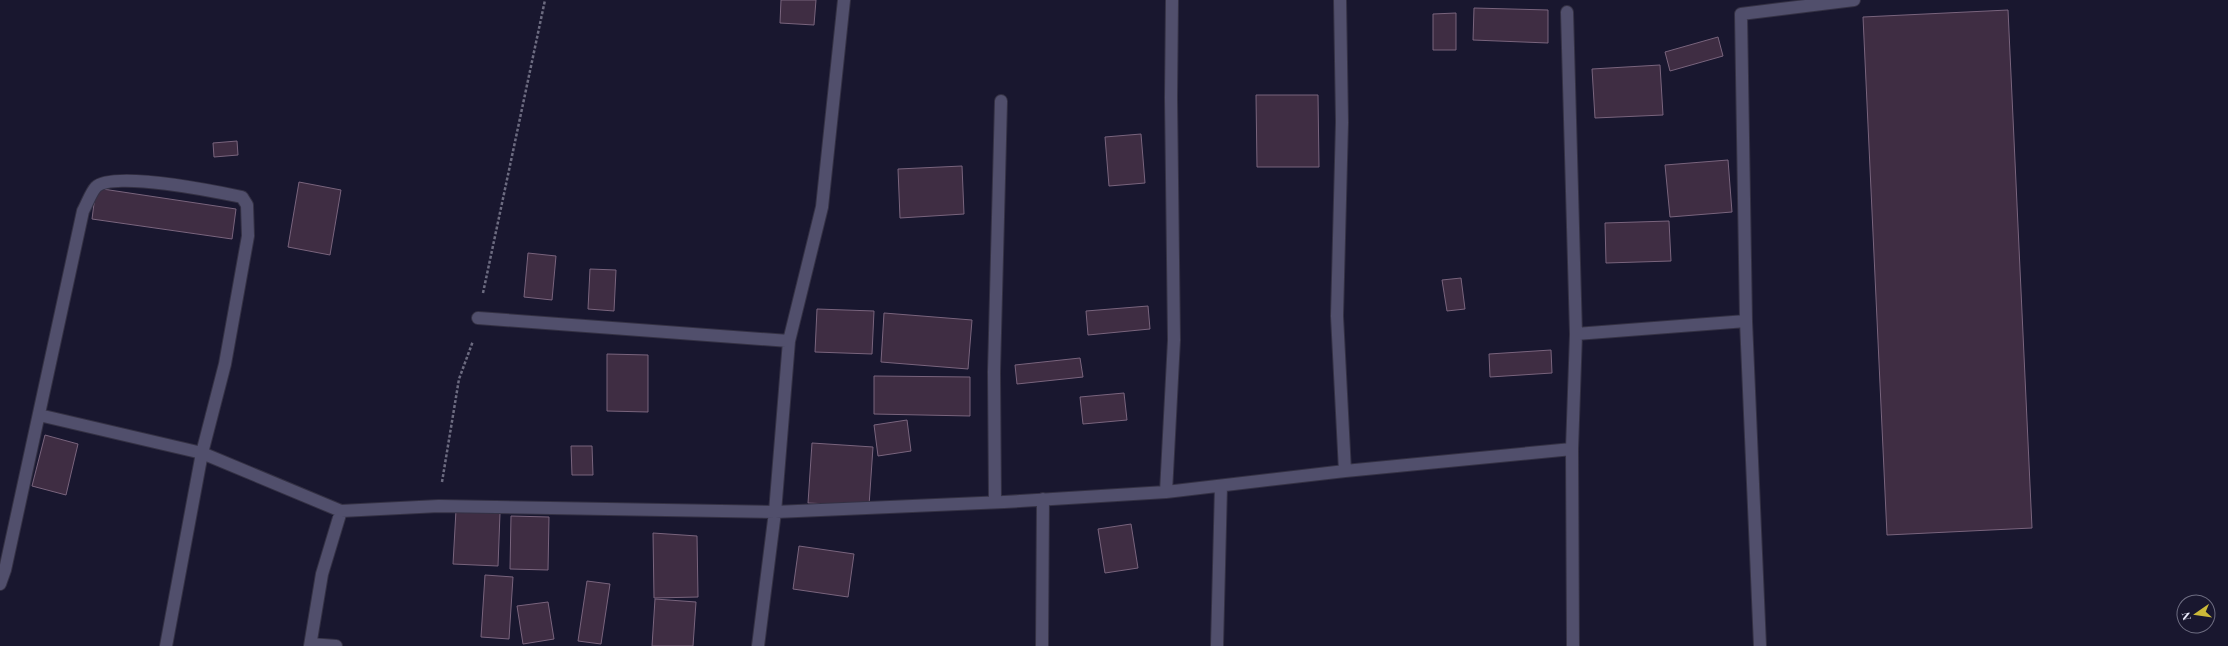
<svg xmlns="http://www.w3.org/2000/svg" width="2228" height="646" font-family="'Playfair Display',serif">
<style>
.building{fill:#3f2d43;stroke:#79647d}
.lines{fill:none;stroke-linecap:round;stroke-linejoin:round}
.minor-casing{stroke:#343144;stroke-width:14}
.path{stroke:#6c6b80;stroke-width:2.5;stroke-dasharray:3 2;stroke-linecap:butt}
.minor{stroke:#514f6c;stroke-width:12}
</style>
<rect width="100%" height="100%" fill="#19172f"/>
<path class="building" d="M781 0H816L814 25 780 23Z
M1474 8 1548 10V43L1473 40Z
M2008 10 2032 528 1887 535 1863 17Z
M1456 13V50H1433V14Z
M1718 37 1723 56 1670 71 1665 52Z
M1660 65 1663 115 1595 118 1592 69Z
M1256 95H1318L1319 167H1257Z
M1141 134 1145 183 1109 186 1105 137Z
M237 141 238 155 214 157 213 143Z
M1728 160 1732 212 1670 217 1665 165Z
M962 166 964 214 900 218 898 169Z
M299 182 341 190 330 255 288 247Z
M96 188 236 209 232 239 92 219Z
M1669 221 1671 261 1606 263 1605 223Z
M528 253 556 256 552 300 524 297Z
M590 269 616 270 614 311 588 309Z
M1461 278 1465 309 1447 311 1442 280Z
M1148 306 1150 329 1088 335 1086 311Z
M817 309 874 311 872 354 815 352Z
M884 313 972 320 968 369 881 362Z
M1551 350 1552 373 1490 377 1489 354Z
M607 354 648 355V412L607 411Z
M1080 358 1083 377 1017 384 1015 365Z
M874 376 970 377V416L874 414Z
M1124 393 1127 420 1083 424 1080 397Z
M907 420 911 451 878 456 874 425Z
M45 435 78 444 66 495 32 486Z
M812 443 873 447 869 506 808 503Z
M571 446H592L593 475H572Z
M456 510 500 513 498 566 453 564Z
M511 516 549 517 548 570 510 569Z
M1131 524 1138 568 1105 573 1098 529Z
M653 533 697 536 698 597 654 598Z
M799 546 854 554 848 597 793 589Z
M485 575 513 577 509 639 481 637Z
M587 581 610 584 601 644 578 641Z
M655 599 696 602 693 646H652Z
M548 602 554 639 523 644 517 606Z"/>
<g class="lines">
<g class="minor-casing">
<path id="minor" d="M1340 0 1342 122 1337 316 1345 471
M1567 12 1576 334 1572 449 1573 646
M478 318 789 341
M1576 334 1746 321
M39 415 202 453 166 646
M1166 492 1174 340 1171 98 1172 0
M995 502 994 372 1001 101
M0 584 5 570 83 211C87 204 91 192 96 187 112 170 218 192 242 197L247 205 248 236 225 364 202 453 341 511
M311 644 336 646
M310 646 322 574 341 511 439 506 775 512 1004 502 1166 492 1345 471 1572 449
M758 646 775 512 789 341 822 207 844 0
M1042 646 1043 499
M1217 646 1221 486
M1760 646 1746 321 1741 14 1854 0"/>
</g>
<path class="path" d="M483 293 545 0
M442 482 459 379 473 341"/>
<use href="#minor" class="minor"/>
</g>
<g transform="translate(2196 614) rotate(257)"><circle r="19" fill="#19172f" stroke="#6d6c81"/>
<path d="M0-3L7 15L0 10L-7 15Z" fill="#ccb938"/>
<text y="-6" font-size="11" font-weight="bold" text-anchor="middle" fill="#ebebfc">N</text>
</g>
</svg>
